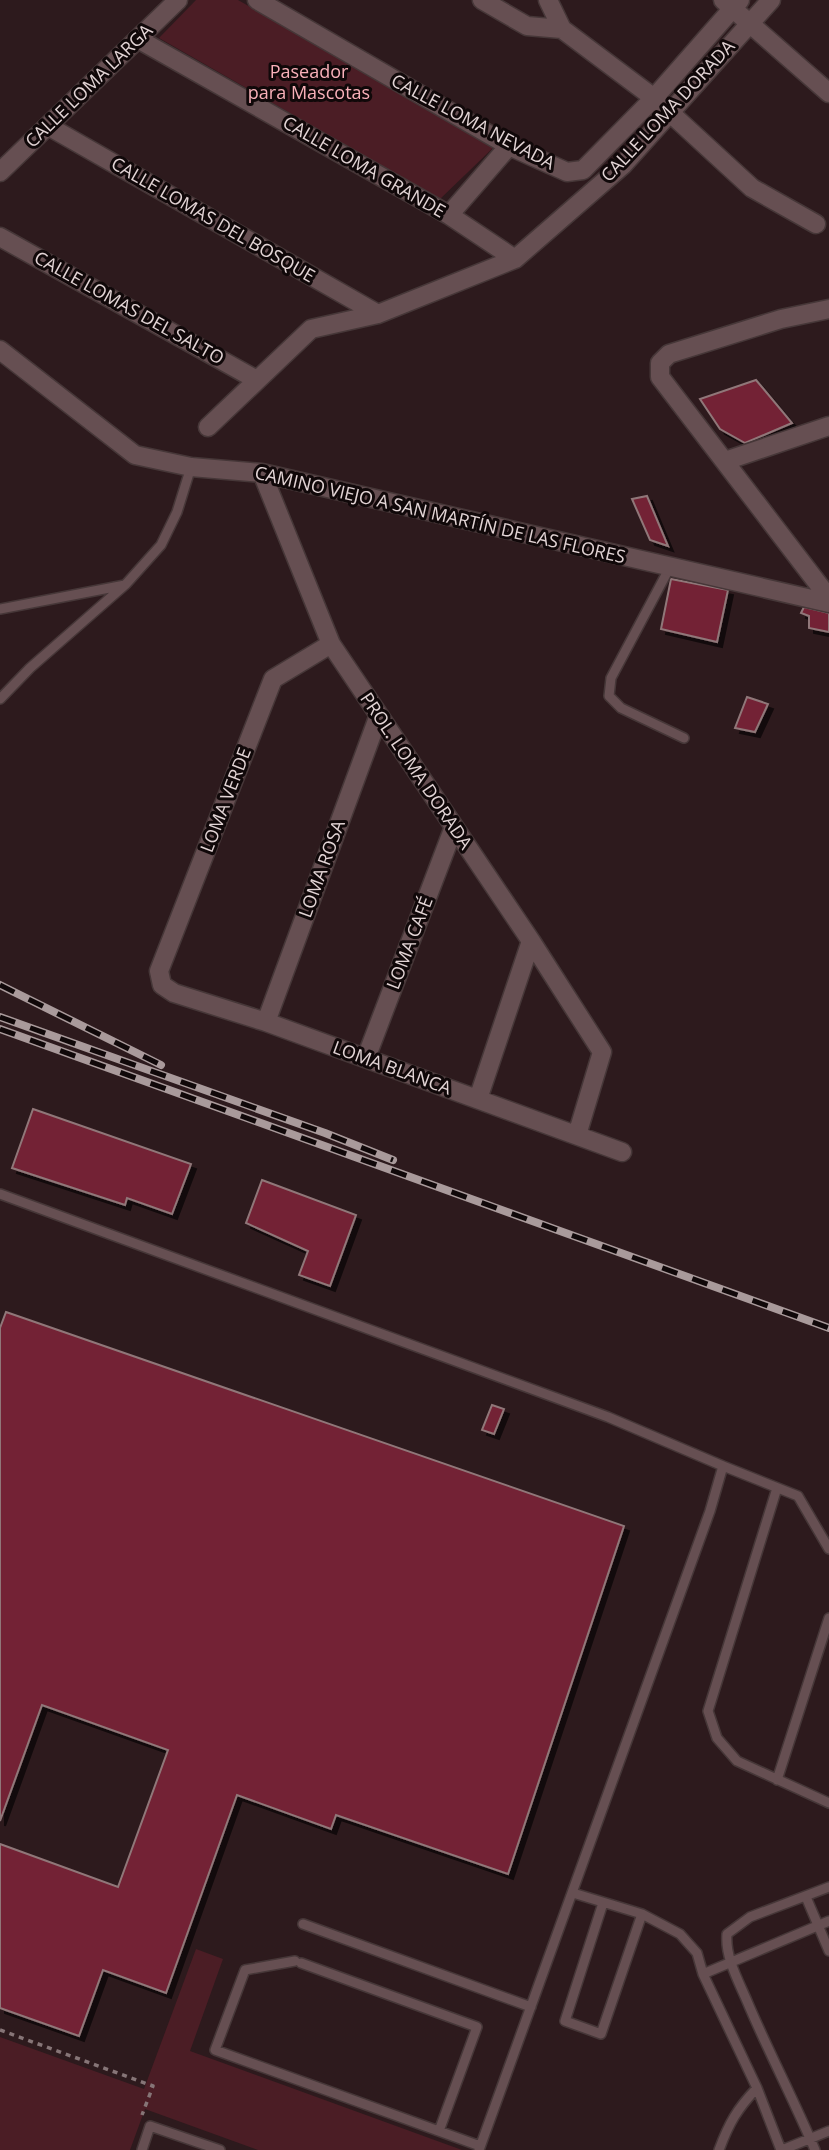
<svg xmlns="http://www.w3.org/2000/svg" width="829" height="2150" font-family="'Open Sans',sans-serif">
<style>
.green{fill:#4b1d25}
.building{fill:#732234;stroke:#907779;stroke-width:2;filter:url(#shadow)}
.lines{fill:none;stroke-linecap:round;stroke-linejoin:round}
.service-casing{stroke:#463738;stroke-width:12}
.minor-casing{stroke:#463738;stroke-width:21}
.path{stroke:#867577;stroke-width:3.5;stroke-dasharray:5 5;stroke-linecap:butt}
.service{stroke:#664f52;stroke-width:9}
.minor{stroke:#664f52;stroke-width:18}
.rail-casing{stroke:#a99a9b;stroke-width:8}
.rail{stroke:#100809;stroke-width:5;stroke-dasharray:16;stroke-linecap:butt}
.labels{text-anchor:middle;stroke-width:6;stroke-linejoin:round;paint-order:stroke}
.park-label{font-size:18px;fill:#f9b0b9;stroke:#100809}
.street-label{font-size:18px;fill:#e2d4d5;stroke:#100809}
</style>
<defs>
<filter id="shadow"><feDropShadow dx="5" dy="5" stdDeviation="0" flood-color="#0009"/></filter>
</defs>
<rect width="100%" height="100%" fill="#2d1a1d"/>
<path class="green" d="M196 0H238L494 147 440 199 159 38Z
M196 1949 223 1959 190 2051 462 2150H258L145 2109 130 2150H0V2037L144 2089Z"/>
<path class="building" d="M756 380 792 423 745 443 720 429 700 399Z
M647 496 668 546 650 540 632 499Z
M671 579 728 590 717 642 661 629Z
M804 607 829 613V632L809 628V616L801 613Z
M747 697 768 704 755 732 735 728Z
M33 1109 191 1164 172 1214 127 1198 125 1205 12 1168Z
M262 1180 356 1215 330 1286 299 1275 308 1251 246 1223Z
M6 1312 624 1526 508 1874 336 1815 331 1829 237 1795 166 1993 103 1970 79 2036 0 2008V1844L118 1887 168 1750 42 1705 0 1821V1328Z
M492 1405 504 1409 494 1434 482 1430Z"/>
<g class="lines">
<g class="service-casing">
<path id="service" d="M670 567 611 678 609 696 621 708 684 738
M0 609 125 585
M0 699 30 668 126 584 161 545 177 512 191 467
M0 1194 608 1417 723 1466 710 1511 479 2150
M723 1466 798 1496 829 1549
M777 1488 708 1711 717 1738 737 1761 829 1803
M777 1780 829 1618
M573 1893 642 1914 680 1934 697 1953 703 1974 757 2088 781 2150
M806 1897 829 1951
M603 1903 565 2021 601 2034 642 1914
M303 1924 531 2007
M295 1961 245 1970 215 2050 480 2146
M301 1963 477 2027 439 2131
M703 1974 829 1921
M142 2150 150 2126 220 2150
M719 2150C729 2123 737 2109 757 2088
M782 2150 829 2131
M815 2150C794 2100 768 2051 747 2001 738 1980 725 1957 727 1934L750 1917 829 1887"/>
</g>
<g class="minor-casing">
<path id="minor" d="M257 0 509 146 567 172 583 170 654 98 740 0
M482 0 527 26 562 29
M548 0 562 29 654 98 752 188 816 224
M723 0 829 93
M138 39 449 215 515 259
M48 126 378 314
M0 172 178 0
M449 215 509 146
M0 237 257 380
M829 309 781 319 669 354 660 363V377L829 598
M0 350 135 455 191 467 262 473 829 603
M208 427 311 329 378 314 515 259 623 165 771 0
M725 461 829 426
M262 473 331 644 531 941 602 1052 577 1135
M331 644 273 679 159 971 162 985 174 993 266 1022 622 1152
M266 1022 379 715
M366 1058 454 827
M478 1099 531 941"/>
</g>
<path class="path" d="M0 2030 153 2086 142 2115"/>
<use href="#service" class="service"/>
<use href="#minor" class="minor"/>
<g class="rail-casing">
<path id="rail" d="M0 985 161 1065
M0 1017 325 1133 393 1160
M0 1029 829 1328"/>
</g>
<use href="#rail" class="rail"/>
</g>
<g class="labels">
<g class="park-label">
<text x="309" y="78">Paseador<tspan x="309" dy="21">para Mascotas</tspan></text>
</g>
<g class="street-label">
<text transform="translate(89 86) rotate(-44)" y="6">CALLE LOMA LARGA</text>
<text transform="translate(668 111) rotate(-47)" y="6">CALLE LOMA DORADA</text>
<text transform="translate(473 122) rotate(28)" y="6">CALLE LOMA NEVADA</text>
<text transform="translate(364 167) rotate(30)" y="6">CALLE LOMA GRANDE</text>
<text transform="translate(213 220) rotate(30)" y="6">CALLE LOMAS DEL BOSQUE</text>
<text transform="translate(129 308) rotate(29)" y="6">CALLE LOMAS DEL SALTO</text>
<text transform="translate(440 515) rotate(13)" y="6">CAMINO VIEJO A SAN MARTÍN DE LAS FLORES</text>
<text transform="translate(416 771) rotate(56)" y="6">PROL. LOMA DORADA</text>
<text transform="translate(226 800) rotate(-69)" y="6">LOMA VERDE</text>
<text transform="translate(322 869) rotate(-70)" y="6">LOMA ROSA</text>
<text transform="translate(410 943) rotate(-69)" y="6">LOMA CAFÉ</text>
<text transform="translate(392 1068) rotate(20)" y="6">LOMA BLANCA</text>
</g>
</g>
</svg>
